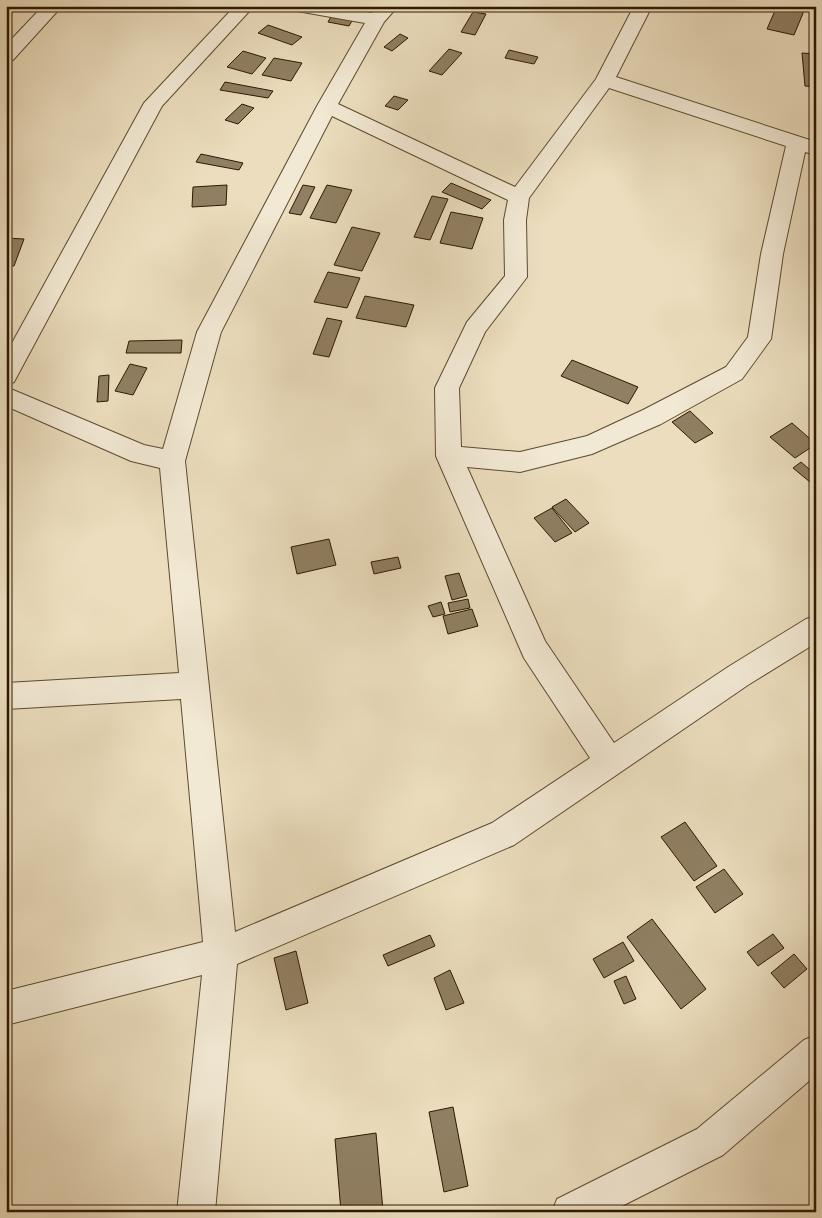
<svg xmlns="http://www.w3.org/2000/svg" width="822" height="1218" font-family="'Libre Bodoni',serif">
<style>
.building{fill:#907f62;stroke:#2e1900}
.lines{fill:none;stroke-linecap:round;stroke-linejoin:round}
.minor-casing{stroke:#5d4a2f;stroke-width:2}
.minor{fill:#f2e9d4;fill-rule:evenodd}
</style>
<rect width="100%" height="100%" fill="#ebddbd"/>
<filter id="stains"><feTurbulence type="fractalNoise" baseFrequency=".004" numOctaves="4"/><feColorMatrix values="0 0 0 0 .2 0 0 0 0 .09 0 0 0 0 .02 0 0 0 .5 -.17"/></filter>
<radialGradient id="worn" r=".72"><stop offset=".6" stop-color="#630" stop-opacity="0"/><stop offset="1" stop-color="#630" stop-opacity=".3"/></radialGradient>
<path class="building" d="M777 6H806L794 35 767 29Z
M473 12 486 14 475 35 461 32Z
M332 15 353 19 349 26 328 22Z
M268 25 302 37 292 45 258 33Z
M400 34 408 38 392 51 384 47Z
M449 49 462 53 442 75 429 71Z
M509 50 538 57 534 64 505 58Z
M243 51 266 58 252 74 227 67Z
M802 53 816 54V87L805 86Z
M274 58 302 63 291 81 262 75Z
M225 82 273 91 268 98 220 90Z
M394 96 408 100 398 110 385 106Z
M242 104 254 108 238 124 225 120Z
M201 154 243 163 239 170 196 162Z
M451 183 491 200 482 209 442 192Z
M227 185 226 205 192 207 193 187Z
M303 185 315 187 301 215 289 213Z
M327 185 352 190 336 223 310 218Z
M432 196 448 199 430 240 414 237Z
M451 212 483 218 472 249 440 243Z
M352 227 380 233 362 271 334 265Z
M6 238 24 239 14 266H6Z
M328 272 360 278 347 308 314 302Z
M365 296 414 305 406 327 356 318Z
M327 318 342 321 329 357 313 354Z
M182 340 181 353H126L129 341Z
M572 360 638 387 628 404 561 376Z
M130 364 147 368 133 395 115 391Z
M109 375 108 401 97 402 99 376Z
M690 411 713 433 695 443 672 422Z
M792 423 816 444 795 458 770 437Z
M801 462 816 475V487L793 468Z
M566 499 589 523 575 532 552 507Z
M552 508 572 533 555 542 534 518Z
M329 539 336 565 297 574 291 547Z
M398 557 401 568 374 574 371 562Z
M459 573 467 596 452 600 445 576Z
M468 599 470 608 450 612 448 603Z
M441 602 445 614 433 617 428 606Z
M472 609 478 626 448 634 443 616Z
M685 822 717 866 694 881 661 837Z
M724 869 743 894 715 913 696 887Z
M652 919 706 989 681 1009 627 937Z
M773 934 784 948 758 966 747 952Z
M430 935 435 946 388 966 383 955Z
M623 942 634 961 604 978 593 959Z
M296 951 308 1003 286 1010 274 958Z
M794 954 807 969 784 988 771 973Z
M450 970 464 1003 446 1010 434 978Z
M626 976 636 999 624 1004 614 981Z
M453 1107 468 1186 444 1192 429 1112Z
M376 1133 383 1210 341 1212 335 1139Z"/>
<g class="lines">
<g class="minor-casing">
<path id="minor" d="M43 6H62L13 60 6 62V45Z
M235 6H254L162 106 14 382 6 385V354L144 103Z
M288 6H331L372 13 379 6H398L384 22 338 104 515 187 596 79 634 6H652L616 77 816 142V155L805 152 783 254 771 339 742 379 661 424 592 454 520 472 467 467 545 641 614 743 728 667 806 619 816 616V643L748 685 514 845 237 964 215 1212H177L202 975 6 1025V991L203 942 181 699 6 709V683L179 673 160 468 131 461 6 406V387L144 445 163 449 197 332 317 106 365 23 297 11 291 10ZM609 88 786 146 761 254 748 337 726 367 643 410 587 436 520 452 461 447 459 388 485 332 527 277 526 220 529 198ZM332 116 508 200 504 220 505 276 467 322 435 388 436 456 524 658 590 758 492 823 235 932 185 461 221 332Z
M816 1035V1075L723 1155 610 1212H552L557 1199 697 1129 804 1040Z"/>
</g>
<use href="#minor" class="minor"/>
</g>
<rect width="822" height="1218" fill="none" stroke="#ebddbd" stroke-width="25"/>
<rect x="8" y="8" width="807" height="1203" fill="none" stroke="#2e1900" stroke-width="2.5"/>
<rect x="12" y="12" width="797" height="1193" fill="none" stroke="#2e1900"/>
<rect width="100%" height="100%" filter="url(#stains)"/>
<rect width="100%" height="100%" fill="url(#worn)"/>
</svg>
